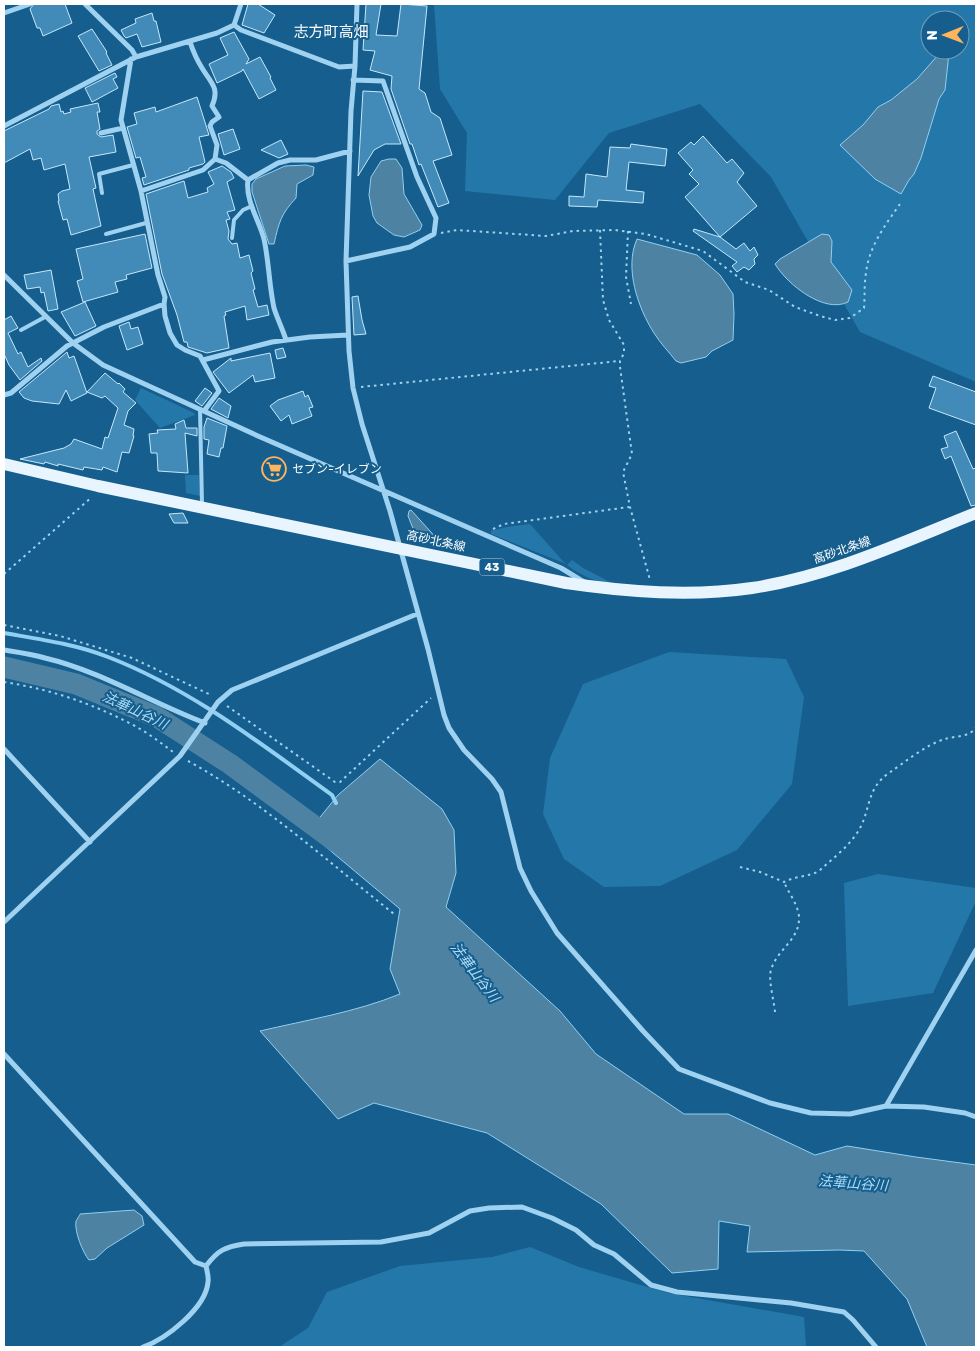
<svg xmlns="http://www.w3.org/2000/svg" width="980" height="1351" font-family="Rubik,'Noto Sans JP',sans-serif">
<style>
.green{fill:#2478a9;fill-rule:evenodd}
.water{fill:#4d82a2;stroke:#91cff3}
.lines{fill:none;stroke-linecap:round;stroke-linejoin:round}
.stream{stroke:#91cff3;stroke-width:4}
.river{stroke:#4d82a2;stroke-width:21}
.building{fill:#428bb8;stroke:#c5e7fb}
.path{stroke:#9fd1f0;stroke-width:2;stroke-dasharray:2.5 4;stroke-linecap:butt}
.lane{stroke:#9fd1f0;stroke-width:4}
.street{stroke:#9fd1f0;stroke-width:5}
.primary{stroke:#e8f5ff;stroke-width:12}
.labels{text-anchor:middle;stroke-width:4;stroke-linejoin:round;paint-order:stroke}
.shield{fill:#155e8d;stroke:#b9cfdd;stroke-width:1}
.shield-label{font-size:11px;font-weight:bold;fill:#fff}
.poi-label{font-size:12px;fill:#fff;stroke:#155e8d;text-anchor:start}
.street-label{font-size:12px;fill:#fff;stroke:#155e8d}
.water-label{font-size:14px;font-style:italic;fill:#abdbf7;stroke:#155e8d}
.quarter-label{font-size:15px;fill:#fff;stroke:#155e8d}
</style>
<rect width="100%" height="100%" fill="#155e8d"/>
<path class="green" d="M434 4H976V382L860 332 771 177 700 104 609 133 555 200 465 191 467 133 440 89ZM930 20H960V50H930Z
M141 388 194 413 195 415 160 428 135 400Z
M185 475H199L200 496 186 493Z
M530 524 561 559 566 564 491 534V531L507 527Z
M572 560 583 568 614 584C596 582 581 576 567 565Z
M669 652 786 659 804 697 792 784 737 850 660 886 604 887 564 859 543 814 550 758 583 684Z
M878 874 976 888V901L933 993 848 1006 844 883Z
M530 1247 579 1267 668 1293 804 1317 806 1347H279L308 1328 327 1292 400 1266 492 1257Z"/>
<path class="water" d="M949 53 945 90 939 99 921 158 914 174 909 180 901 194 875 179 840 145 863 125 878 107 891 100 917 79 939 54Z
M389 159H396L402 168 404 194 422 225 420 230 404 237 394 235 377 223 373 216 369 195 371 177 381 161Z
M306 165 314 167 313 175 297 184 296 198C281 214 279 222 274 244H269L252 192V184L256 179 285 166Z
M822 234 829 235 832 241 831 262 852 290 848 302C824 314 787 284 775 264L780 259Z
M637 239 697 255 720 275 733 294 734 314 733 340 712 351 706 357 681 363 676 361C669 352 660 343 654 333 638 308 624 268 637 239Z
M411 510 439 541 416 536 408 516 409 511Z
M380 759 442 809 454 830 456 873 446 907 560 1011 596 1054 684 1114H728L815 1155 847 1146 916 1157 976 1165V1347H927L907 1299 864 1251 839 1250 747 1252 750 1226 719 1221 718 1269 672 1273 601 1204 487 1133 374 1103 338 1119 260 1031C307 1020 356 1012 400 994L390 969 400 909 308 832 338 795Z
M134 1210 142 1216 144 1225 107 1248 95 1259 89 1260C83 1253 74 1231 76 1221 76 1221 80 1215 80 1214Z"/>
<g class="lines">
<path class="stream" d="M4 633C38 639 75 644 108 657 191 689 261 744 332 795L336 803"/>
<path class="river" d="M4 667 76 684 157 717 230 764 336 842"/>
</g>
<path class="building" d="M34 4H65L72 23 43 36 40 28H37L30 9Z
M248 4H258L275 15 264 33 242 25Z
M366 4H381L376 35 397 36 401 4 427 6 419 89 425 93 431 112 440 118 452 155 433 161 449 203 438 207 421 164 419 165 412 144H410L391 89 392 76 370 70 375 51 363 50Z
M152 13 154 21H156L161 42 142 47 137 34 126 38 124 36 121 30 136 23 135 19Z
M92 29 107 52 106 53 112 65 99 71 78 36Z
M234 32 249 59 246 64 260 57 271 77 270 78 276 90 259 99 243 69 242 71 217 83 209 64 228 55 220 38Z
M115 73 117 77 113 79 118 88 92 102 85 88Z
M363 91 382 92 401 144H385L374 150 358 176Z
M197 97 209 135 199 137 205 162 203 164 189 168V170L144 185 142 178 146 177 140 157 136 158 127 127 137 124 134 113 155 107 156 112Z
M98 103 100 112H97L100 129 97 131V134L101 137 113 135 116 152 89 157 96 188 93 189 101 226 71 235 67 219 63 220 58 201H59L58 194 62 191 70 189 65 164 44 170 41 158 33 160 30 149 4 163V131L49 109 51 106 59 104 61 112 63 111 64 114 71 112 70 109Z
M233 129 240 149 224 155 218 134Z
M703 136 727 163 732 159 744 173 737 182 757 206 720 237 736 249 744 243 750 251 754 247 758 255 754 259 755 264 749 270 744 267 737 272 732 266 737 262 693 231 694 229 720 237 685 197 699 184 689 174 693 170 678 153 691 142 694 145Z
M281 140 288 154 279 158 261 150Z
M631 144 667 149 665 166 629 162 626 190 644 192 643 203 598 200 597 207 569 206V196L584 197 586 174 607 177 610 147 630 148Z
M222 166 231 172 234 178 227 182 235 210 227 212 230 219 226 220 229 231 228 239 232 244 237 243 240 258 249 255 253 271 251 273 255 289 253 290 258 307 267 305 269 315 247 320 245 306 225 312 226 315 224 316 229 348 207 353 188 347 187 342H184L177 315 162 274 146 194 184 181 188 198 208 192 207 188 214 184 208 172Z
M145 234 152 268 126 275 127 279 115 282 118 292 83 302 77 281 83 279 76 249Z
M51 270 58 309 48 311 44 292 41 293 40 287 27 289 24 275Z
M358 296 362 320 366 334 354 335 352 297Z
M85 302 96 326 75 336 61 312Z
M11 316 18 328 8 333 18 354 21 352 28 367 41 358 42 361 20 380 9 365 4 354V320Z
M129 322 131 329 138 327 143 344 127 350 119 326Z
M283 348 286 357 277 359 275 350Z
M67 352 69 358 74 356 87 393 71 401 66 390 59 404 32 401 24 398 19 392Z
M270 353 275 378 255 382 253 375 229 393 213 372 231 358V361Z
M105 373 118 384 119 383 125 389 123 392 136 403 128 411 124 425 134 429 133 436H134L129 453 122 452 117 472 103 467 102 470 84 467 83 470 58 464V466L45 462 44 464 20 459 64 448 71 444 74 439 102 449 105 437 108 438 118 408 105 396 102 398 87 392Z
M933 376 976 392V425L929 408 936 388 929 386Z
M205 388 212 393 202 406 195 401Z
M303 391 305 397 308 395 313 407 309 408 312 416 292 424 289 415 281 421 270 406 278 400Z
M219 398 231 406 228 418 211 409Z
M207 418 227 426 223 448H221L219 457 207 454 209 440 204 439V427Z
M184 420 186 428H197V436L185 433 188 473 158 471 157 453H151L149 434 158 433 157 430 176 429 175 424Z
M956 431 973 469 976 468V505L971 506 951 456 945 459 941 449 948 447 944 436Z
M266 461H283L282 477 266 476Z
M183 513 188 523H174L169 514Z"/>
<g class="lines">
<path class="path" d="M600 230 603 300 609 320 624 345V353L620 361V367L632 454 623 472 630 507 650 580
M628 231 626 277 631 304
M441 233 457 230 546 236 573 231 615 230 646 234 703 251 745 282 769 290 795 307 820 316 835 320 850 318 864 308C865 296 864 285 866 273 869 245 887 223 902 201
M361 387 619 361
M493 529 504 524 629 507
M4 574 92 497
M4 625 60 636 132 658 211 695
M4 682C50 689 94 704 135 726 148 733 161 743 173 752
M227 706 335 782H340L431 698
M188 761C263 802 327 861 394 914
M740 867 760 872 784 882C795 876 808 877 819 871 832 859 847 848 857 833 871 813 865 789 889 773 905 762 927 744 945 739 955 736 971 737 976 727
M775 1012C774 1001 768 979 771 970 777 949 800 940 799 917 798 904 789 894 784 882"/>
<path class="lane" d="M102 193 99 174 133 165
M106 234 146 223
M232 238 234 220 243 210 252 206
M21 330 45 317
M200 409 202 505"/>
<path class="street" d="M85 4 132 50 136 57
M357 4 355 66 351 111 346 261 349 351 353 388 362 424 390 511 428 649 444 715 449 728 464 750 492 779 501 792 520 868 531 891 557 933 643 1031 679 1069 770 1103 811 1113 850 1114 886 1106 924 1107 965 1113 976 1117
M4 13 30 4
M234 25 241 30 339 67 355 66
M131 59 121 120 141 191 158 275 165 297 164 304 165 316 170 333 177 345 185 350 200 356 219 391 204 411
M4 126 136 57 217 33 234 25 241 4
M101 133 123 128
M215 159 226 163 248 180
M141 191 203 170 215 159 217 145 210 126 212 122 219 117 212 106C220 88 211 83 202 68 197 60 193 51 190 42
M346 261 410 247 434 234 436 218 417 177 383 81 353 80
M4 275 73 343 103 365 258 436 561 568 584 582
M286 340C283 330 277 318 274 308 269 285 269 262 264 239 259 220 245 200 248 180L278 163 290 160H316L350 151
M203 360 272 342 310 337 348 335
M4 395 11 393 67 346 104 327 164 304
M4 650C17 652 32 654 45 658 100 671 152 703 205 723
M4 749 90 842
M4 922 180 756 218 702 232 690 417 614
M4 1054 195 1262 206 1266
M886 1106 976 950
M143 1347C166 1339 206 1308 208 1282 209 1277 207 1271 206 1266 218 1250 225 1247 244 1244L381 1242 429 1233 470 1211 489 1208 522 1207 552 1218 576 1230 594 1245 614 1254 651 1285 677 1292 791 1303 844 1312 853 1320 876 1347"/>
<path class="primary" d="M4 464 98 486 566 583C628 592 691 597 752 588 831 576 903 542 976 513"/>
</g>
<defs>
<g id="supermarket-ring" transform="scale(1.25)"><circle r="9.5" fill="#155e8d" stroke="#ffb45e" stroke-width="1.5"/><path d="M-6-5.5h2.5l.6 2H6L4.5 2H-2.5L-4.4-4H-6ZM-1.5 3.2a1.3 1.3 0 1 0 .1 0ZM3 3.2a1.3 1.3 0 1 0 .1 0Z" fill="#ffb45e"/></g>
</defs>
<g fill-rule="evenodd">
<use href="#supermarket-ring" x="274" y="469"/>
</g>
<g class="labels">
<rect class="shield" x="479.5" y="558.5" width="25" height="17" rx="4"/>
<g class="shield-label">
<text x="492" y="571">43</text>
</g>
<g class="poi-label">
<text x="292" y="473">セブン-イレブン</text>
</g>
<g class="street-label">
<text transform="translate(436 541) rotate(12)" y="4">高砂北条線</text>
<text transform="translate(842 550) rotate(-19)" y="4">高砂北条線</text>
</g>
<g class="water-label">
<text transform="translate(135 710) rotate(25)" y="5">法華山谷川</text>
<text transform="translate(475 972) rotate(53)" y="5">法華山谷川</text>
<text transform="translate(853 1183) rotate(4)" y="5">法華山谷川</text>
</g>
<g class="quarter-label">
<text x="331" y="37">志方町高畑</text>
</g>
</g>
<rect width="980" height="1351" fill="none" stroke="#ffffff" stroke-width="10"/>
<g transform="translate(945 35) rotate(269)"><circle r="24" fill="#155e8d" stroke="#739ebb"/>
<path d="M0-4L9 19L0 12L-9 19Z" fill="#ffb45e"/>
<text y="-8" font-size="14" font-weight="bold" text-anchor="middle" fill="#ffffff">N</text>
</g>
</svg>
